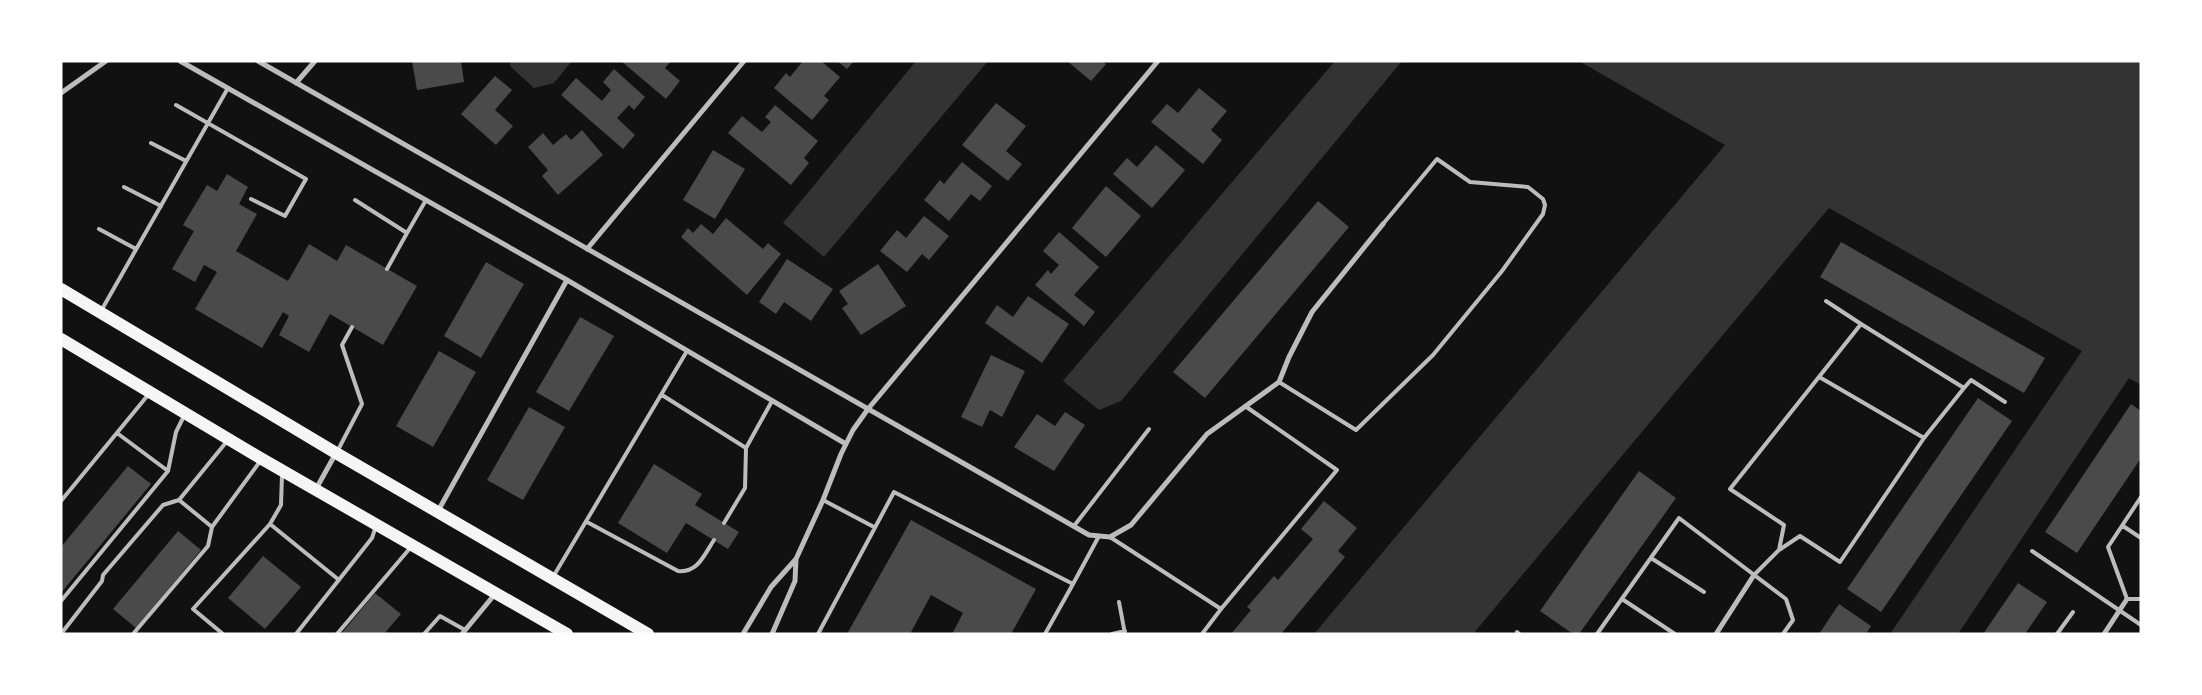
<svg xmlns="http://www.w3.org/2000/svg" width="2202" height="695" font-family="Inter,sans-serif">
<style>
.water{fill:#333}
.building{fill:#4a4a4a}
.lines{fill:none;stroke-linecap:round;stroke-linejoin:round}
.service{stroke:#bcbcbc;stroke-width:4}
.minor{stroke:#bcbcbc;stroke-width:5}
.primary{stroke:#f5f5f5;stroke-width:12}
</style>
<rect width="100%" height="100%" fill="#111"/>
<path class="water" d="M511 61H572L554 83 534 88 510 66Z
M916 61H988L824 257 783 223Z
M1335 61H1402L1121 401 1099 410 1063 381Z
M1579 61H2141V385L2129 378 1958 634H1890L2082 351 1829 208 1473 634H1314L1725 145Z"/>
<path class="building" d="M412 61H461L464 82 417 90Z
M621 61H671L665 68 680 81 666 99Z
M803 61H821L840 77 824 96 829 100 812 120 774 88 786 73 790 77Z
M837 61H854L847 69Z
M1067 61H1102L1106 64 1091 81Z
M614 69 645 97 634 110 629 105 617 118 635 135 623 149 561 95 576 78 602 101 611 90 603 82Z
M495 76 512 90 495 110 513 126 496 145 461 114Z
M1199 88 1227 111 1211 130 1222 140 1203 164 1151 122 1167 104 1178 113Z
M996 103 1026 126 1006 151 1022 164 1008 181 962 145Z
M775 105 818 141 804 158 809 163 791 185 728 133 742 116 762 132 771 122 765 117Z
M582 130 603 155 558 195 542 176 548 170 528 147 543 133 553 145 566 134 571 140Z
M1156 145 1185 170 1152 208 1113 174 1127 158 1137 167Z
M713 150 745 169 715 219 683 200Z
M962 162 992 186 980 201 971 194 949 221 924 200 940 180 944 184Z
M227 174 248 187 239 204 257 214 236 251 288 281 309 244 337 261 346 245 417 286 383 345 330 314 309 352 279 335 289 316 283 312 262 348 195 309 217 272 204 265 195 282 172 269 194 231 183 225 207 185 217 191Z
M1106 186 1141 216 1106 257 1072 228Z
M1318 201 1349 227 1205 398 1173 372Z
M924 216 949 236 929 260 922 254 907 272 880 251 897 230 906 238Z
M726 218 763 249 768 243 781 254 747 295 681 237 688 228 693 233 701 224 713 234Z
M1059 232 1099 267 1074 295 1095 312 1084 326 1035 285 1048 270 1051 274 1059 265 1043 251Z
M1841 242 2045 358 2024 393 1820 277Z
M787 259 833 289 811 321 784 302 776 314 759 302Z
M486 262 524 284 481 358 444 336Z
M878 264 906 306 861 335 842 308 848 304 839 291Z
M1028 296 1069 324 1042 363 985 323 997 305 1013 317Z
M580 317 614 336 569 411 536 392Z
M439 351 476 372 433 447 396 426Z
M991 355 1025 371 1002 417 990 410 982 427 961 417Z
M1978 398 2012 421 1881 612 1847 589Z
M2131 404 2141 411V458L2077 553 2045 532Z
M529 407 565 427 523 500 487 480Z
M1065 412 1085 425 1054 471 1014 447 1037 414 1055 426Z
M654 464 702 494 695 505 739 532 728 549 686 523 667 553 618 523Z
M128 466 151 484 61 593V547Z
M1639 471 1676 498 1579 634H1573L1540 611Z
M1324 501 1357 528 1338 551 1345 557 1281 634H1231L1251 610 1247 607 1274 576 1278 580 1313 539 1301 529Z
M911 520 1036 589 1011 634H952L963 613 931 595 910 634H847Z
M178 531 201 550 136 628 113 609Z
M263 556 301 587 265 629 228 598Z
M2018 583 2047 602 2025 634H1983Z
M375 593 401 614 384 634H341Z
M1839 604 1871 626 1866 634H1819Z"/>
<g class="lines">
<path class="service" d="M176 105 306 179 285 216 251 199
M151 143 186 161
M124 187 161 206
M355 200 407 233 426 200
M99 229 136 249
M387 269 407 233
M1826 301 1861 324
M101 311 228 88
M1821 378 1924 438
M1279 382 1356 430 1433 355 1502 271 1543 214 1545 205 1543 199 1528 187 1470 182 1437 159 1383 224
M1964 388 1971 380 2005 402
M662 395 746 448
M117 433 168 471
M228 440 179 500 212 527 261 460
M338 450 362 404 342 345 352 327
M2141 497 2108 547 2127 599H2141
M823 500 874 527
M61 501 148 395
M587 522 678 571C698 573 704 555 714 540
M724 523 745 488 746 448 772 401
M270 524 339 580
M1074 526 1149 429
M2123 526 2141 538
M1110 537 1221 609 1337 470 1245 406
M2032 551 2141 625
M1651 558 1704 592
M1754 575 1779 550 1800 536 1840 562 1924 438 1964 388 1861 324 1730 489 1784 525 1779 550
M553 577 687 351
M1073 584 1099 536
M1622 599 1675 634
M61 601 168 471 176 432 184 416
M1119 602 1125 634
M1517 632 1519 634
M61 634 102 581 103 575 163 505 179 500
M133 634 208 546 212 527
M223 634 193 609 270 524 281 505 282 475
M296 634 372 538 376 526
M337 634 411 547
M424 634 440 616 465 630
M818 634 894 492 1073 584 1045 634
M1112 634 1125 631
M1202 634 1221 609
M1597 634 1679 518 1786 599 1793 620 1783 634
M2057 634 2073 612"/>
<path class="minor" d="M180 61 567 280 846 444
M258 61 1089 535 1110 537 1131 525 1207 434 1279 382 1289 357 1312 312 1383 224
M296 83 315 61
M61 93 106 61
M587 249 744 61
M316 489 336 453
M438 511 567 280
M462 634 495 594
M743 634 771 587 796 559
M772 634 795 581 796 559 823 500 841 454 853 430 868 409 1158 61
M1716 634 1754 575
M2104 634 2127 599"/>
<path class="primary" d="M61 289 336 453 648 634
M61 339 262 459 567 634"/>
</g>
<rect width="2202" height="695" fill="none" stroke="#ffffff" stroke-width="125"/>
</svg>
